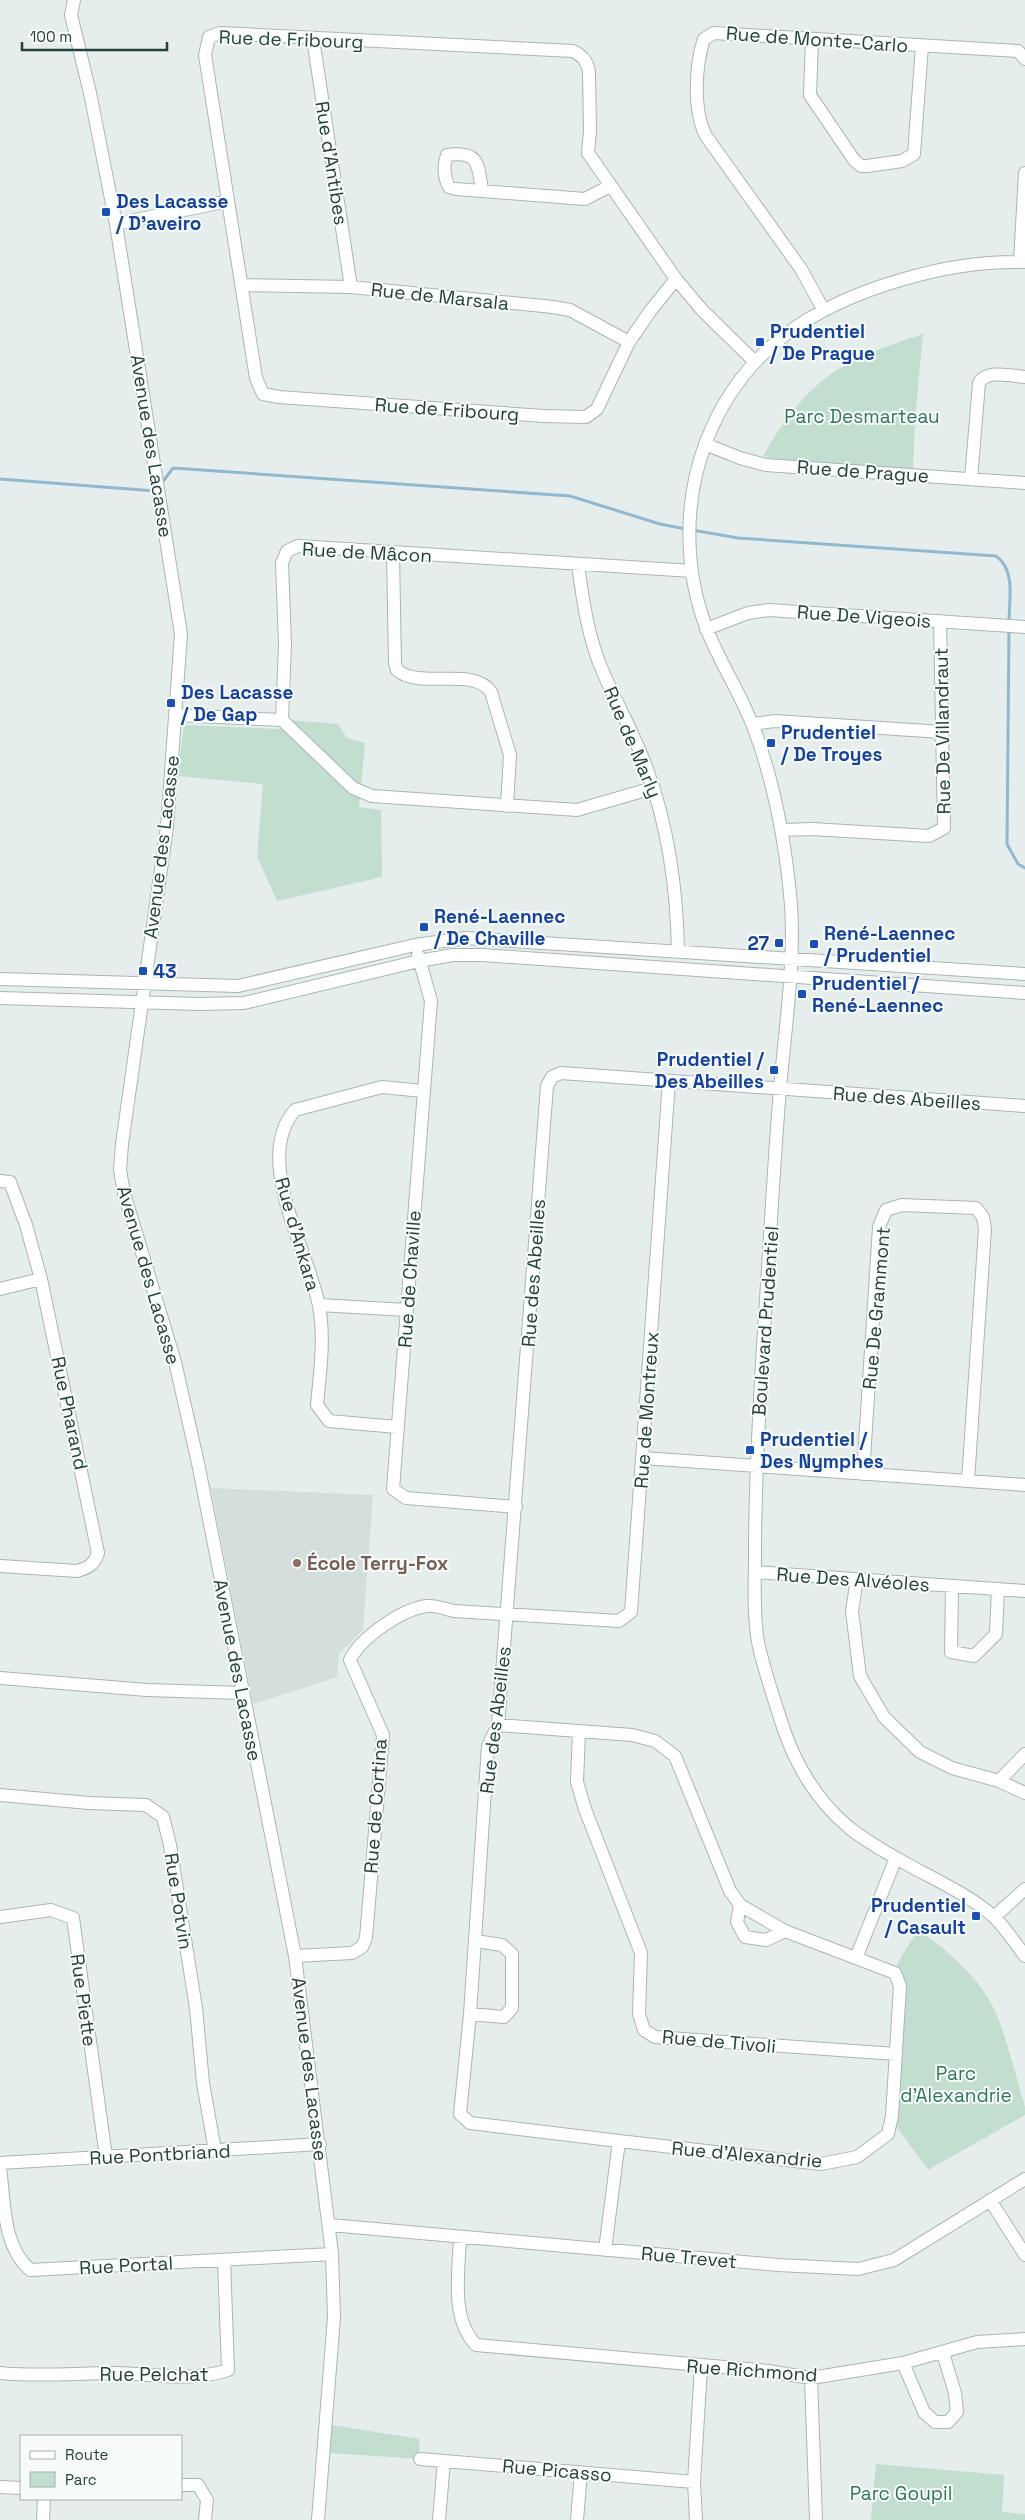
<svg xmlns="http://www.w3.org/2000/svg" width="1025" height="2520" font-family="'Space Grotesk',sans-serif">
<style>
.built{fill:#d4dedc}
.green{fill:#c1decf}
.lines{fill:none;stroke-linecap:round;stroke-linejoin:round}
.stream{stroke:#92b8d0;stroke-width:3}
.minor-casing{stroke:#a8b6b5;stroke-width:14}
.minor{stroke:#fff;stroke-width:12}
.transit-dot{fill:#1a4fb4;stroke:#f7fbfa;stroke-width:2}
.education-dot{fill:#8d6e63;stroke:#f7fbfa;stroke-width:2}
.labels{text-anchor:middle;stroke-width:4;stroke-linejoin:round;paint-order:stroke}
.street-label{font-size:19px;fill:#25403f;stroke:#f7fbfa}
.transit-label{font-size:19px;font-weight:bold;fill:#164399;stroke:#f7fbfa;text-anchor:start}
.park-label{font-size:19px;fill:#31765b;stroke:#f7fbfa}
.education-label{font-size:19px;font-weight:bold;fill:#785e54;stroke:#f7fbfa;text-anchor:start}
</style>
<rect width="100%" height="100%" fill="#e6eeed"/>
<path class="built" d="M211 1488 373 1495 363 1630 339 1654 337 1677 253 1704Z"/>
<path class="green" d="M923 334 915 419 913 471 798 463 763 456C808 379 839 361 923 334Z
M289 720 338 724 347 738 365 743 359 807 381 810 382 877 277 901 257 856 263 784 177 776 184 725 279 729Z
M918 1930C950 1952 984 1981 998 2018 1009 2047 1016 2077 1025 2107V2115L928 2170 894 2123 896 1971 897 1964Z
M332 2425 419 2439 420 2459 329 2453Z
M876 2464 1004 2475 1002 2512 1025 2514V2520H871Z"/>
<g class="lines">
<path class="stream" d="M0 479 155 491
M161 484 173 468 570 496 660 524 686 529
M692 530 738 538 996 556C1016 570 1009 600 1009 622
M1009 628 1007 844 1018 864 1025 868"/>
<g class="minor-casing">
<path id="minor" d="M74 0 71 15 90 93 116 224 181 634 167 827 122 1144 120 1170 124 1193 175 1362 198 1463 295 1956 332 2254 334 2317 318 2520
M313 39 351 287
M812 39 810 95 854 160 861 166H867L902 161 914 154 922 46
M482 191C478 163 479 151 447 155 443 165 444 178 449 187L456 189 585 199 610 186
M116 224 228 201
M1020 262 1025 173
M1025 262C983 261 944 267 904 279 813 305 741 350 706 442 683 502 684 573 708 632 722 667 744 699 756 734 776 790 786 846 791 905 795 966 785 1028 780 1089 773 1174 769 1259 763 1345 759 1413 755 1481 755 1550 755 1579 753 1613 758 1642 764 1671 775 1702 784 1730 796 1765 817 1800 845 1824 859 1837 879 1848 896 1858 928 1877 964 1891 993 1916 1005 1927 1015 1943 1025 1956
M676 279 588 153 590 131 589 72C587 61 583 56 573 51L220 33 209 37 205 55 256 378 263 394 279 397 544 416 586 417 597 409 629 342 651 310 676 279 702 310 755 362
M242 285 351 287 553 307 570 310 629 342
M823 309 801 269 706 136C693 111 695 66 704 39L714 33 1018 51 1025 59
M705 444 740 458 766 465 1025 483
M971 479 979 383C986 369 1012 376 1025 377
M393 553 395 663 397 670C420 690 474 666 491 692L510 755 507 806
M578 565C583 601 588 638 603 672 617 705 635 735 647 769 669 829 677 888 678 952
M706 629 748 613 769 610 1025 627
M175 715 282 720
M752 724 775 721 942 732
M653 788 577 810 372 796 353 788 282 720 285 644 282 563 287 551 298 546 692 571
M783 830 812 829 929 836 944 828 940 621
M418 955 431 1001 393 1489 406 1498 516 1507
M0 979 238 986 415 945 466 938 1025 974
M0 998 199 1004 244 1003 419 961 453 955H482L1025 993
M0 1181 10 1182 26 1225 41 1279 98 1553C94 1565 88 1568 77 1571L0 1566
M0 1289 41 1279
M319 1305 407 1310
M397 1427 329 1421 317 1405C320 1372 325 1339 319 1306 309 1252 252 1159 295 1110L382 1087 423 1091
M643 1458 1025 1485
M863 1474 879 1227 886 1210 902 1205 976 1208 983 1217 985 1229 968 1481
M755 1572 1025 1591
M857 1579 852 1611 860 1676 884 1717 920 1752 952 1768 999 1781 1025 1793
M952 1586 951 1652 974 1656 996 1634 998 1589
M0 1678 147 1690 242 1693
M498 1725 632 1735 655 1741 675 1756 730 1891 740 1905 785 1931 895 1973 900 1986 892 2116 888 2134 857 2157 821 2164 619 2141
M579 1731 577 1782 585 1809 641 1953 639 2014 644 2030 655 2037 896 2054
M999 1781 1025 1754
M0 1795 89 1803 146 1805 163 1817 170 1845 196 2008 203 2083 215 2151
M740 1905 737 1922 745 1937 766 1940 785 1931
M0 1917 51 1910 73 1918 106 2157
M994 1917 1025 1889
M295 1956 352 1953 362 1947 366 1938 383 1735 350 1660C360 1638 402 1609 427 1606 435 1605 445 1609 454 1611L619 1621 631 1612 669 1081
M856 1958 896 1858
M470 2014 504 2017 512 2008V1954L502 1945 476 1941
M0 2163 320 2144
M0 2168C5 2203 2 2245 30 2270L332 2254
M990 2200 1025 2255
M330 2225 778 2265 858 2269 894 2260 1025 2179
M460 2237C459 2271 450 2318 476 2345L768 2371 811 2378 903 2363 977 2342 1025 2339
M605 2250 619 2141 470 2123 460 2114 470 2014 488 1746 498 1725 547 1086 552 1077 561 1073 1025 1106
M903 2363 924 2412 935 2422H948L957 2412 955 2393 943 2353
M0 2373C39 2377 77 2373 116 2373 153 2374 193 2382 228 2370L224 2260
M811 2378 816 2520
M420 2459 694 2482
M181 2485H198L207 2500 205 2520
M0 2487 21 2488
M43 2520 44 2499
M439 2520 444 2461
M577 2520 581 2472
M696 2520 694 2482 701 2367"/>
</g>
<use href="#minor" class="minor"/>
</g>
<g class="transit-dot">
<rect x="101" y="207" width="10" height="10" rx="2.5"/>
<rect x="755" y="337" width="10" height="10" rx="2.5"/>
<rect x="166" y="698" width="10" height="10" rx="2.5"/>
<rect x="766" y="738" width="10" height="10" rx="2.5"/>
<rect x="419" y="922" width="10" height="10" rx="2.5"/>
<rect x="774" y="938" width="10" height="10" rx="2.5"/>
<rect x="809" y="939" width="10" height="10" rx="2.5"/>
<rect x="138" y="966" width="10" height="10" rx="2.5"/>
<rect x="797" y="989" width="10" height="10" rx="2.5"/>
<rect x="769" y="1065" width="10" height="10" rx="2.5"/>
<rect x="745" y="1445" width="10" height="10" rx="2.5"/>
<rect x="971" y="1911" width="10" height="10" rx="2.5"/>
</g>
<circle class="education-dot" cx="297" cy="1563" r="5"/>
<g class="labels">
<g class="street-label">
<text transform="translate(291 39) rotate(2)" y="7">Rue de Fribourg</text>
<text transform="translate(817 39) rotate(4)" y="7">Rue de Monte-Carlo</text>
<text transform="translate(332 163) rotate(81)" y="7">Rue d'Antibes</text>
<text transform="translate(440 296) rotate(6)" y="7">Rue de Marsala</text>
<text transform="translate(447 409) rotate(4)" y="7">Rue de Fribourg</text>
<text transform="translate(152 446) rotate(81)" y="7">Avenue des Lacasse</text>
<text transform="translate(863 471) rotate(4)" y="7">Rue de Prague</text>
<text transform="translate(367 552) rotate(3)" y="7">Rue de Mâcon</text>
<text transform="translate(864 616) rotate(4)" y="7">Rue De Vigeois</text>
<text transform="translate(942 731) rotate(-91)" y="7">Rue De Villandraut</text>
<text transform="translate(633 742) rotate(67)" y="7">Rue de Marly</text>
<text transform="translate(161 847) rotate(-83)" y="7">Avenue des Lacasse</text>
<text transform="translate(907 1098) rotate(4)" y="7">Rue des Abeilles</text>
<text transform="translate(298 1234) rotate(74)" y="7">Rue d'Ankara</text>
<text transform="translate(533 1273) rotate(-86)" y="7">Rue des Abeilles</text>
<text transform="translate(149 1275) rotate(74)" y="7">Avenue des Lacasse</text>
<text transform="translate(409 1279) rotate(-86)" y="7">Rue de Chaville</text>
<text transform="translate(876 1308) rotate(-85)" y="7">Rue De Grammont</text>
<text transform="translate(765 1321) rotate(-86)" y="7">Boulevard Prudentiel</text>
<text transform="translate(646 1410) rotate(-86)" y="7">Rue de Montreux</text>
<text transform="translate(70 1413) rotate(78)" y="7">Rue Pharand</text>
<text transform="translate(853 1579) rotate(4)" y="7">Rue Des Alvéoles</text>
<text transform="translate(238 1670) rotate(79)" y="7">Avenue des Lacasse</text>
<text transform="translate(495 1720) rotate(-83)" y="7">Rue des Abeilles</text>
<text transform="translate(375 1806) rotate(-86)" y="7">Rue de Cortina</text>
<text transform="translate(179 1901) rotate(81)" y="7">Rue Potvin</text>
<text transform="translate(84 2000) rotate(82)" y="7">Rue Piette</text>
<text transform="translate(719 2041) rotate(5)" y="7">Rue de Tivoli</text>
<text transform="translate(310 2069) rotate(83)" y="7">Avenue des Lacasse</text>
<text transform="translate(160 2154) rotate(-3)" y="7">Rue Pontbriand</text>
<text transform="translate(747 2154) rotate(5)" y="7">Rue d'Alexandrie</text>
<text transform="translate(689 2257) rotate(5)" y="7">Rue Trevet</text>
<text transform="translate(126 2265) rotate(-3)" y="7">Rue Portal</text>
<text transform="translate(752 2370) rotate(4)" y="7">Rue Richmond</text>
<text x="154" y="2381">Rue Pelchat</text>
<text transform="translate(557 2470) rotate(5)" y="7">Rue Picasso</text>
</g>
<g class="transit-label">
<text x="116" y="208">Des Lacasse<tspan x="116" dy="22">/ D'aveiro</tspan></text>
<text x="770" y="338">Prudentiel<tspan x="770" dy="22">/ De Prague</tspan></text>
<text x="181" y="699">Des Lacasse<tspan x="181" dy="22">/ De Gap</tspan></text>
<text x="781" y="739">Prudentiel<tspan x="781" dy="22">/ De Troyes</tspan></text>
<text x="434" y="923">René-Laennec<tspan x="434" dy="22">/ De Chaville</tspan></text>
<text x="824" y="940">René-Laennec<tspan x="824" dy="22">/ Prudentiel</tspan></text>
<text x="769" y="950" text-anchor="end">27</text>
<text x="153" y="978">43</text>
<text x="812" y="990">Prudentiel /<tspan x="812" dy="22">René-Laennec</tspan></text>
<text x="764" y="1066" text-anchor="end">Prudentiel /<tspan x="764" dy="22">Des Abeilles</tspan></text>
<text x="760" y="1446">Prudentiel /<tspan x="760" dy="22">Des Nymphes</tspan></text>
<text x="966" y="1912" text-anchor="end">Prudentiel<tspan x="966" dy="22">/ Casault</tspan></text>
</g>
<g class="park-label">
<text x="862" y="423">Parc Desmarteau</text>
<text x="956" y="2080">Parc<tspan x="956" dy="22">d'Alexandrie</tspan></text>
<text x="901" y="2500">Parc Goupil</text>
</g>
<g class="education-label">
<text x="307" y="1570">École Terry-Fox</text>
</g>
</g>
<rect x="20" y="2435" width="162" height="65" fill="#f7fbfa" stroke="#a3b0af"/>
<rect x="30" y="2451" width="25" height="8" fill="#ffffff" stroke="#a3b0af"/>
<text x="65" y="2460" font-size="15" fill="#25403f">Route</text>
<rect x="30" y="2472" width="25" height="15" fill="#c1decf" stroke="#a3b0af"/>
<text x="65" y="2485" font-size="15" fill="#25403f">Parc</text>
<path d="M22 42v8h145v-8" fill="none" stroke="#25403f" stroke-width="2.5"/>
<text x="30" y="42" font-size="15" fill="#25403f" stroke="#f7fbfa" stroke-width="4" paint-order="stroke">100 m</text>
</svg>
